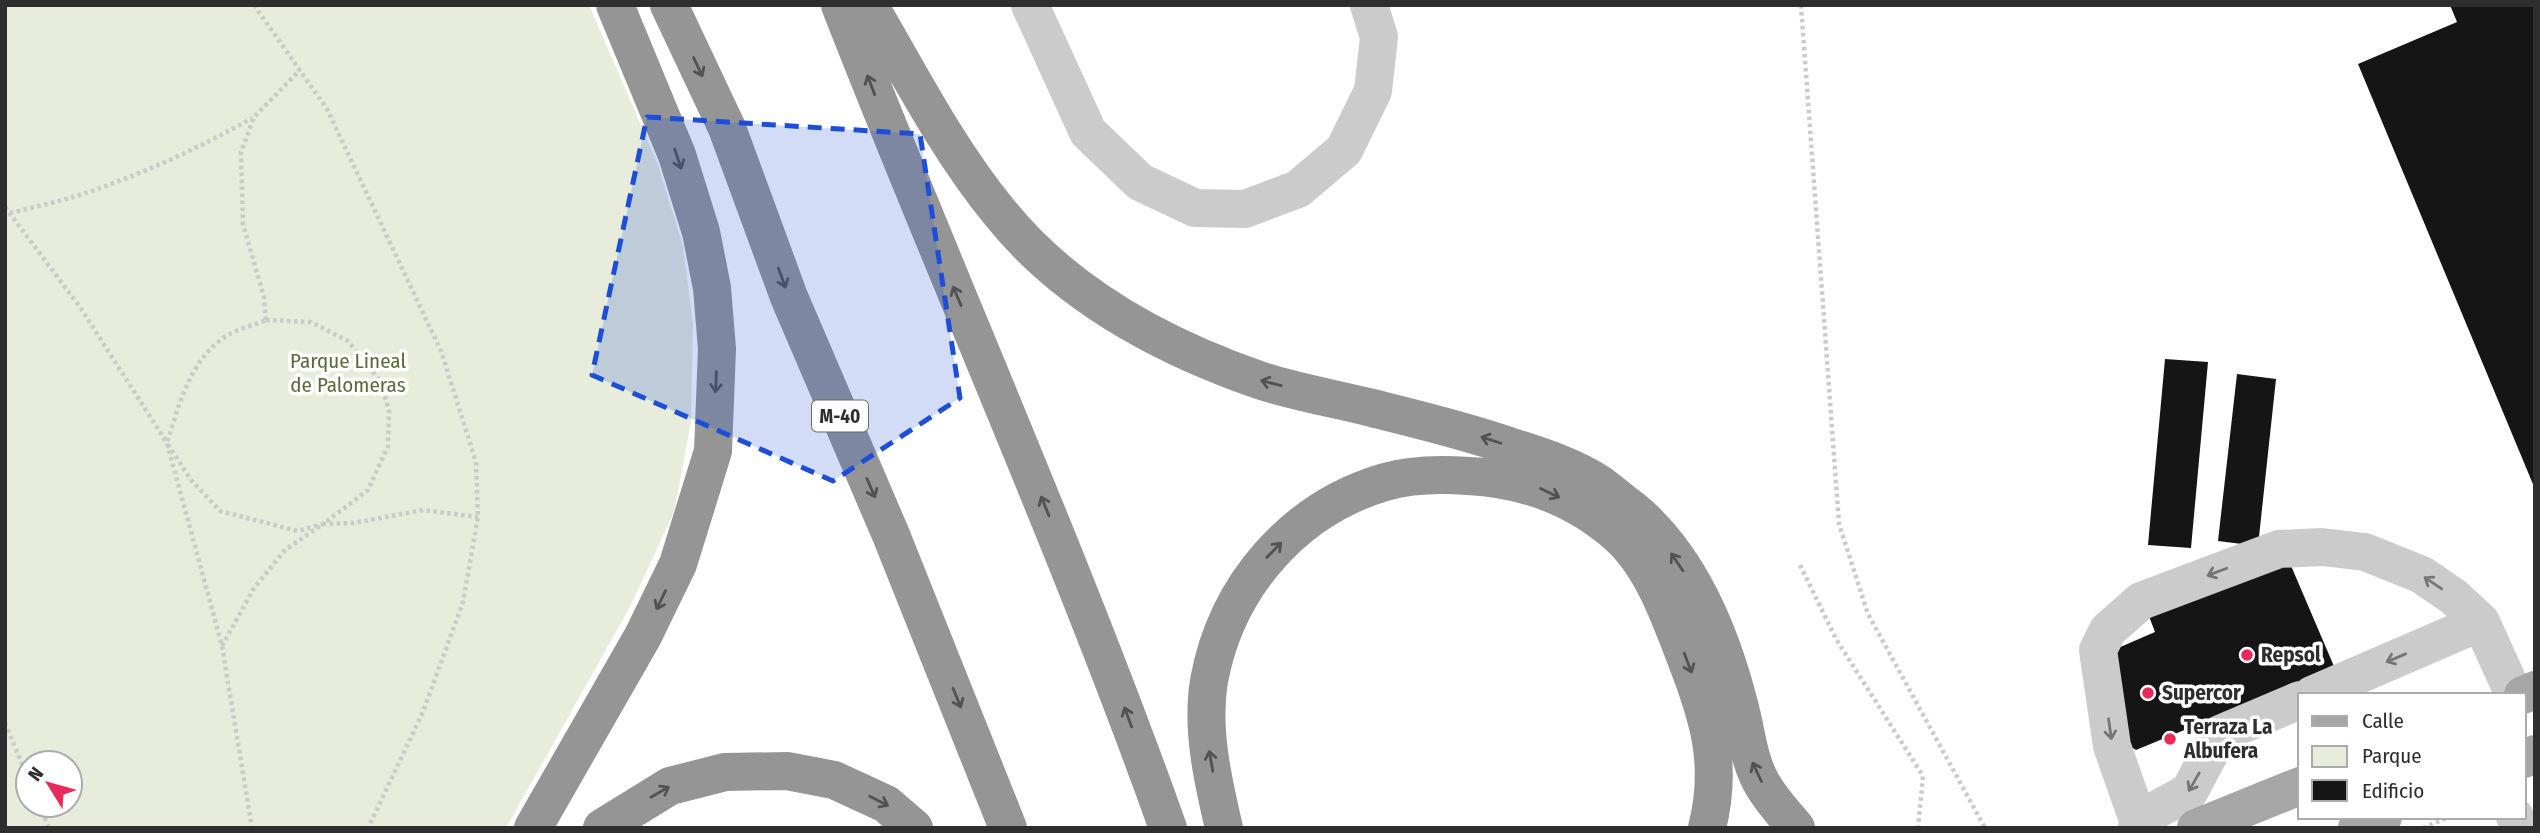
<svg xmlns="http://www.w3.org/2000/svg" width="2540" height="833" font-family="'Fira Sans Condensed',sans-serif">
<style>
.green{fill:#e7ecdb;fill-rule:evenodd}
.building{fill:#151515}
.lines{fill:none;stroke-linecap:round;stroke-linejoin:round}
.path{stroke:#cbcbcb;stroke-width:4.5;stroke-dasharray:3.5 3.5;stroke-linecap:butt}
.minor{stroke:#cbcbcb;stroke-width:38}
.major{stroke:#a6a6a6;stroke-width:38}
.highway{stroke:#959595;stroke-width:38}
.oneway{stroke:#525252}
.oneway2{stroke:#757575}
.marked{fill:#1d4ed8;fill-opacity:0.2;stroke:#1d4ed8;stroke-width:5;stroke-dasharray:14 9;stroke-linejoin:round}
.poi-dot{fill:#eb2a5c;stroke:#fff;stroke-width:2.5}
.labels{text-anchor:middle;stroke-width:7;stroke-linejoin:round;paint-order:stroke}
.shield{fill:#fff;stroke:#6d6d6d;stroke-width:2}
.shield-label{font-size:19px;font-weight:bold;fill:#2e2e2e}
.park-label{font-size:21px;fill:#5a6b3a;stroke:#fff}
.poi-label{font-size:21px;font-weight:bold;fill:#2e2e2e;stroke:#fff;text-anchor:start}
</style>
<rect width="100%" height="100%" fill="#fff"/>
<path class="green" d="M5 5H589L658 165 683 246 693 325 691 422 674 512 631 605 506 828H5ZM28 763H70V805H28Z"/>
<path class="building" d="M2450 5H2535V489L2358 64 2457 22Z
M2165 359 2208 362 2191 548 2148 545Z
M2237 374 2276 379 2258 546 2218 541Z
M2286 554 2339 678 2200 738 2194 726 2136 750 2123 742 2109 661 2118 648 2155 632 2147 611Z"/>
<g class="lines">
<path class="path" d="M254 5 327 109 441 351 476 462 478 517 463 602 423 712 368 828
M1801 5 1839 524 1868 614 1985 828
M5 207 80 307 167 443 222 646 252 828
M10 213C31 208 53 203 73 197 132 179 200 148 252 118
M266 320 311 322 348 341 381 382 389 411 388 446 368 490 323 524 298 531 220 511 191 480 167 443C179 405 190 360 225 337 236 329 253 326 266 320Z
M266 320 264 297 243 224 241 152 254 117 300 70
M1800 565 1836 639 1923 776 1918 828
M222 646 254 588 285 550 323 524 354 523 423 510 478 517
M5 723 28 778
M39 805 49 828
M2423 828 2449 817"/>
<path class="minor" d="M1030 5 1088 132 1140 182 1195 208 1245 209 1298 189 1344 150 1373 91 1379 37 1369 5
M2312 695 2481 622
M2515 817 2520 828
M2138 820 2189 792 2220 734 2300 700
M2137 828 2138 820 2112 746 2098 650 2108 630 2141 601 2279 549 2322 547 2365 552 2422 575 2454 597 2481 622 2514 695"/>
<path class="major" d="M2523 695 2535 690
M2524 759 2535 754
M2196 828 2300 786
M2357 828 2383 817"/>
<path class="highway" d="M669 5 727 128 789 297 891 535 1008 828
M840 5C947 280 1069 550 1168 828
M869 5C910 75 948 150 1000 213 1066 295 1161 346 1259 380 1294 392 1332 398 1368 407 1416 419 1463 430 1509 446 1540 456 1573 466 1600 484 1611 492 1621 501 1632 509 1689 556 1721 634 1739 704 1746 729 1748 757 1760 780 1769 798 1783 812 1796 828
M533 828 643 636 678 564 713 451 717 349 712 288 701 232 677 155 615 5
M602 828 670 786 725 772 787 771 834 780 886 804 914 828
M1224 828C1213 781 1201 729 1209 681 1226 587 1293 509 1385 482 1412 474 1441 474 1469 476 1524 479 1575 497 1618 535 1652 565 1670 617 1686 659 1709 718 1723 765 1707 828"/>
</g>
<defs><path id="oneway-shaft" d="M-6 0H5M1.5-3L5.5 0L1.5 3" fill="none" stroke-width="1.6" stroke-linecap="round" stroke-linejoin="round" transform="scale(1.75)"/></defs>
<g class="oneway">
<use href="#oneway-shaft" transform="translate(698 67) rotate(65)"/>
<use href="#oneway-shaft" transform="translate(871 85) rotate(-111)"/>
<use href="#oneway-shaft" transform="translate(678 159) rotate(71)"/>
<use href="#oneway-shaft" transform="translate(782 278) rotate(70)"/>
<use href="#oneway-shaft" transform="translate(957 296) rotate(-113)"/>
<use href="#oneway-shaft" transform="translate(716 382) rotate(92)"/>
<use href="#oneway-shaft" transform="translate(1271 383) rotate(-165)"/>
<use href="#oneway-shaft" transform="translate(1491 440) rotate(-162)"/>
<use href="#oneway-shaft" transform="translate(871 488) rotate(67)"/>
<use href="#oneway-shaft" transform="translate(1550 493) rotate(25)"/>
<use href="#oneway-shaft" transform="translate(1045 506) rotate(-112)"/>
<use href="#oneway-shaft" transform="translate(1274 550) rotate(-46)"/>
<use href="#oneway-shaft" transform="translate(1677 562) rotate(-124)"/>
<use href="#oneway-shaft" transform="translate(661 600) rotate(116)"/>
<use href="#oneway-shaft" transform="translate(1688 663) rotate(69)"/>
<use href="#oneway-shaft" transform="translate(957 698) rotate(68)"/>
<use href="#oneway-shaft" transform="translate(1128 717) rotate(-110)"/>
<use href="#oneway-shaft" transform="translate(1211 761) rotate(-100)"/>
<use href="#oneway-shaft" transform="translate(1757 772) rotate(-115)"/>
<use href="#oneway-shaft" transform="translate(660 792) rotate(-30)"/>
<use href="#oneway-shaft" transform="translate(879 801) rotate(27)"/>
</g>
<g class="oneway2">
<use href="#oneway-shaft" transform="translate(2217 572) rotate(159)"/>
<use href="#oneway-shaft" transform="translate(2433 583) rotate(-146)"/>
<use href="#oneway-shaft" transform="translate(2396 658) rotate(157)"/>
<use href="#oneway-shaft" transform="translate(2110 729) rotate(82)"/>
<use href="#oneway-shaft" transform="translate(2194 782) rotate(120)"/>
</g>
<path class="marked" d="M647 117 920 134 960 398 833 481 592 375Z"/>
<g class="poi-dot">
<circle cx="2247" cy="655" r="7"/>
<circle cx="2148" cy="693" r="7"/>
<circle cx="2170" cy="739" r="7"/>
</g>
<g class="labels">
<rect class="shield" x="812" y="400.5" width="56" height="31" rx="5"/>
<g class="shield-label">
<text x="840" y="423">M-40</text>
</g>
<g class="park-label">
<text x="348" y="368">Parque Lineal<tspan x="348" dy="24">de Palomeras</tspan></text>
</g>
<g class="poi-label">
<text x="2261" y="662">Repsol</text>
<text x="2162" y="700">Supercor</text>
<text x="2184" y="734">Terraza La<tspan x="2184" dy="24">Albufera</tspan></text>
</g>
</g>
<rect width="2540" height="833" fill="none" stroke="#2e2e2e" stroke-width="14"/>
<rect x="2298" y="693" width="228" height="126" fill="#ffffff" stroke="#ababab" stroke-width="2"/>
<rect x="2312" y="716" width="35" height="10" fill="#a6a6a6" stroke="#ababab" stroke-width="2"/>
<text x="2362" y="728" font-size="21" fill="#2e2e2e">Calle</text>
<rect x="2312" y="746" width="35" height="21" fill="#e7ecdb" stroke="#ababab" stroke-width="2"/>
<text x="2362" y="763" font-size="21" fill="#2e2e2e">Parque</text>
<rect x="2312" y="780" width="35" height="21" fill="#151515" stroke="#ababab" stroke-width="2"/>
<text x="2362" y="798" font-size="21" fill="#2e2e2e">Edificio</text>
<g transform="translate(49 784) rotate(307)"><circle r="33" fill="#ffffff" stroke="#ababab" stroke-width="2"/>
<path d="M0-5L12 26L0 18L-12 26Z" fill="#eb2a5c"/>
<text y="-10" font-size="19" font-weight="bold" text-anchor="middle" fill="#2e2e2e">N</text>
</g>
</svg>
